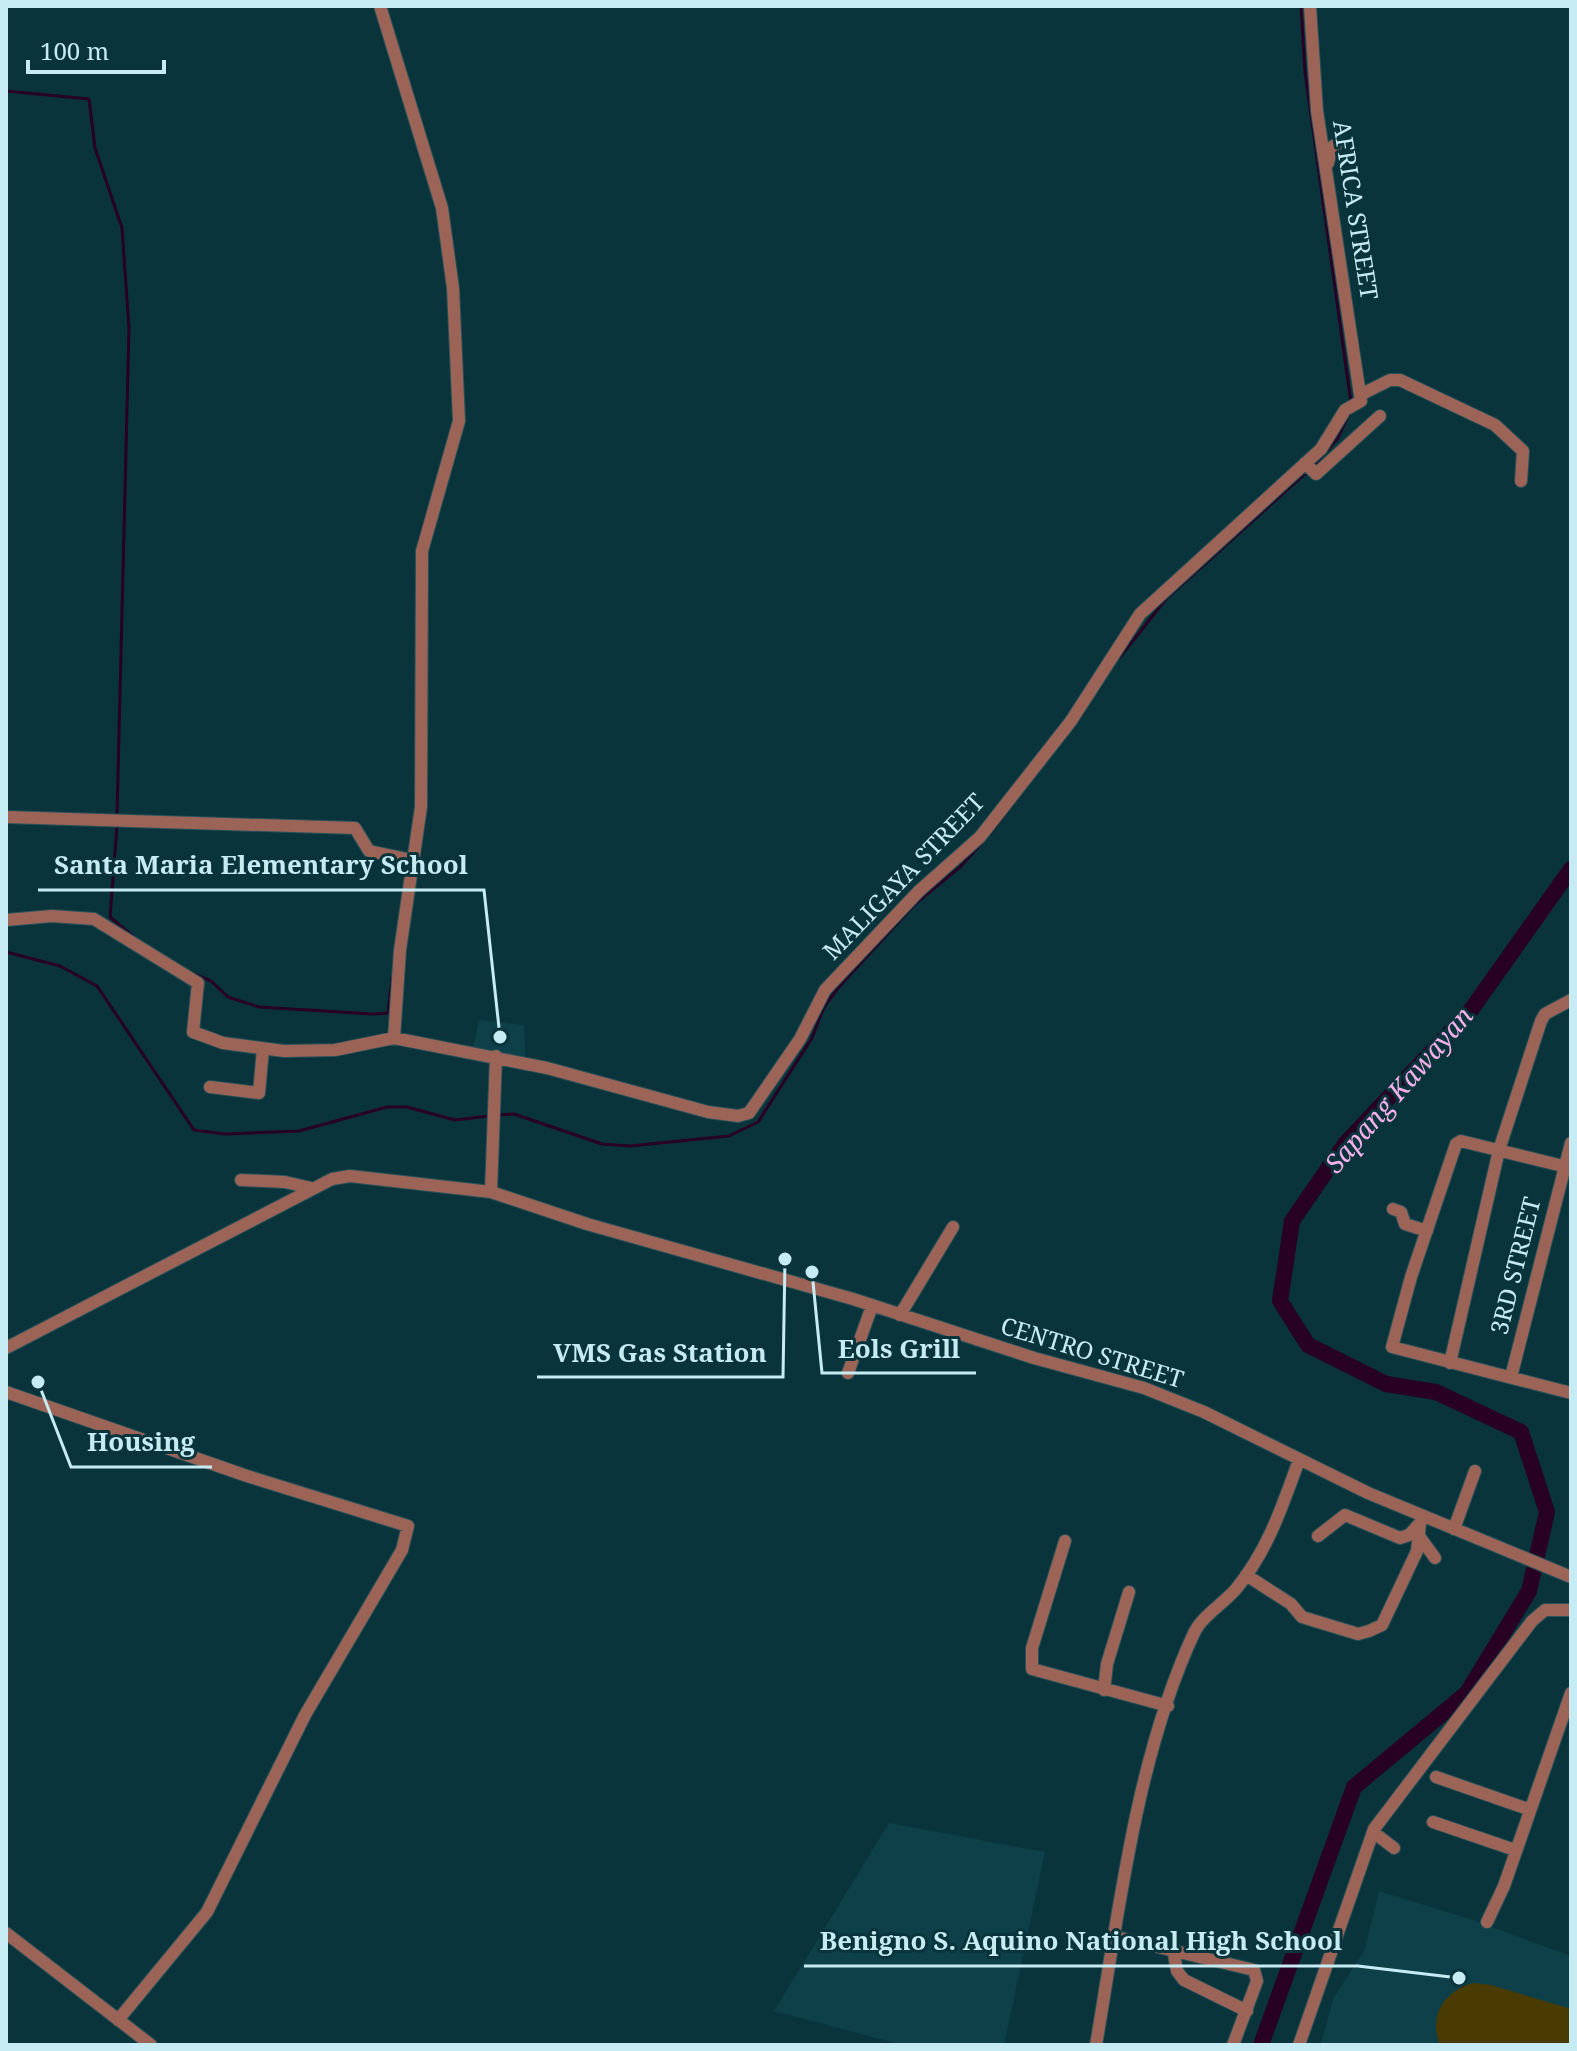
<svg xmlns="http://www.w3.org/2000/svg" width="1577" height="2051" font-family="'Noto Serif',serif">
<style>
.built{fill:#0e4049}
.green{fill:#493b01}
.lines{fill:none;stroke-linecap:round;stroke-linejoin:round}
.stream{stroke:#270023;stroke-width:3}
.river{stroke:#270023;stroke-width:16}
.minor-casing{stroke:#285159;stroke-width:14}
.minor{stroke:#9c6457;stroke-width:12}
.labels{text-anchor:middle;stroke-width:6;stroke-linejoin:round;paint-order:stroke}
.street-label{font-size:24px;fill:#c7ebf3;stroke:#0a343c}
.water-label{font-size:26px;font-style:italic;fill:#f7b0ea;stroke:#0a343c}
.leader{fill:none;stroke:#c7ebf3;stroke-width:3}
.callout-dot{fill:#c7ebf3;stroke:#0a343c;stroke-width:3}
.callout-label{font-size:26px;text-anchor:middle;font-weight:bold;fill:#c7ebf3;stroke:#0a343c;stroke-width:6;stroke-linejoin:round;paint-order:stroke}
</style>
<rect width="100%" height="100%" fill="#0a343c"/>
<path class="built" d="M479 1020 524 1025 525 1059 473 1049Z
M889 1823 1045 1852 1004 2045H903L774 2011Z
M1379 1891 1473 1920 1571 1956V2045H1321L1333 1999 1364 1951Z"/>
<path class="green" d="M1473 1983 1491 1985 1571 2009V2045H1440C1428 2016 1444 1991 1473 1983Z"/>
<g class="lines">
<path class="stream" d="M1301 6 1305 72 1351 403
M6 91 89 99 95 148 122 228 129 328 117 815
M1313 466 1338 438 1349 414
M420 537 428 510
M1120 657 1166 599 1307 472
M117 826 110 917 135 938
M990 834 1083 713
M6 952 60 966 97 986 194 1130 225 1134 299 1131 387 1107H407L455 1120 489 1116
M192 973 211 981 228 997 259 1007 373 1014 388 1013 392 978
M497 1115 514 1114 602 1144 630 1146 729 1136 758 1122 812 1038 824 1007 838 988 915 904 960 867 982 843"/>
<path class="river" d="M1261 2045 1354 1787 1467 1693 1529 1591 1547 1512 1521 1432 1436 1392 1386 1384 1308 1345 1280 1301 1292 1221 1345 1144 1471 1010 1571 869"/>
<g class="minor-casing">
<path id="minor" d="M380 6 442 208 453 288 459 421 422 551 421 807 400 950 394 1038
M1328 163 1332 147 1338 143
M1362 394 1390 380H1400L1495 425 1523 451 1521 481
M1305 463 1316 474 1380 416
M6 817 355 828 369 851 412 860
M6 920 52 916 94 919 198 983 193 1032 223 1043 284 1051 335 1050 394 1038 547 1068 708 1112 738 1116 749 1113 800 1039 825 990 919 891 980 837 1071 721 1140 614 1321 449 1345 410 1361 401 1317 111 1310 6
M210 1087 259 1093 263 1049
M1571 1168 1461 1141 1456 1144 1411 1277 1392 1347 1571 1393
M241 1180 285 1182 311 1188
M491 1192 496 1056
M1393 1209 1401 1212 1405 1224 1427 1231
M900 1315 953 1227
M6 1348 332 1179 350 1176 491 1192 587 1224 853 1299 1034 1358 1144 1388 1204 1412 1368 1493 1571 1577
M1450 1363 1499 1150 1541 1021 1545 1014 1571 1000
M848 1373 872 1306
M1511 1377 1571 1143
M6 1392 247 1476 408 1526 402 1550 305 1715 207 1912 118 2020
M1454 1529 1475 1471
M1318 1536 1345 1515 1400 1538 1409 1535 1421 1522
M1419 1536 1435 1558
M1065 1541 1032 1648V1669L1168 1706
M1246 1575 1291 1604 1302 1617 1358 1634 1369 1631 1382 1625 1417 1551 1420 1524
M1104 1690 1107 1664 1129 1592
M1436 1777 1528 1809
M1433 1822 1515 1850
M1373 1832 1394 1848
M1487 1922 1504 1886 1571 1693
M6 1933 151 2045
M1112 1936 1254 1970 1257 1981 1233 2045
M1173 1949 1177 1971 1184 1980 1247 2011
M1096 2045C1119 1911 1136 1758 1194 1633 1202 1616 1223 1604 1236 1589 1268 1550 1282 1507 1299 1460
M1299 2045 1374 1829 1532 1621 1545 1610H1571"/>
</g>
<use href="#minor" class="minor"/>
</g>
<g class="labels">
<g class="street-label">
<text transform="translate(1355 210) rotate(81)" y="8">AFRICA STREET</text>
<text transform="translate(904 877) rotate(-46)" y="8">MALIGAYA STREET</text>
<text transform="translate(1516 1266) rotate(-76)" y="8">3RD STREET</text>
<text transform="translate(1092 1353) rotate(17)" y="8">CENTRO STREET</text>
</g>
<g class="water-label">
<text transform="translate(1399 1090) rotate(-49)" y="9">Sapang Kawayan</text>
</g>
</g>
<path class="leader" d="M500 1037L484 890H38M812 1272L822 1373H976M785 1259L783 1377H537M38 1382L71 1467H212M1459 1978L1358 1966H804"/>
<g class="callout-dot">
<circle cx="500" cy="1037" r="8"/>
<circle cx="812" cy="1272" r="8"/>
<circle cx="785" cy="1259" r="8"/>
<circle cx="38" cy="1382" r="8"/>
<circle cx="1459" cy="1978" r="8"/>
</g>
<g class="callout-label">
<text x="261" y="874">Santa Maria Elementary School</text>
<text x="899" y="1358">Eols Grill</text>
<text x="660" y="1362">VMS Gas Station</text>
<text x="141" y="1451">Housing</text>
<text x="1081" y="1950">Benigno S. Aquino National High School</text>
</g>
<rect width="1577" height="2051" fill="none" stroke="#c7ebf3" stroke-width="16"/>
<path d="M28 60v12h136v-12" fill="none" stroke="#c7ebf3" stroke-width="4"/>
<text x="40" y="60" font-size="24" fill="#c7ebf3" stroke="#0a343c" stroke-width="6" paint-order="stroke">100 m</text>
</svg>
